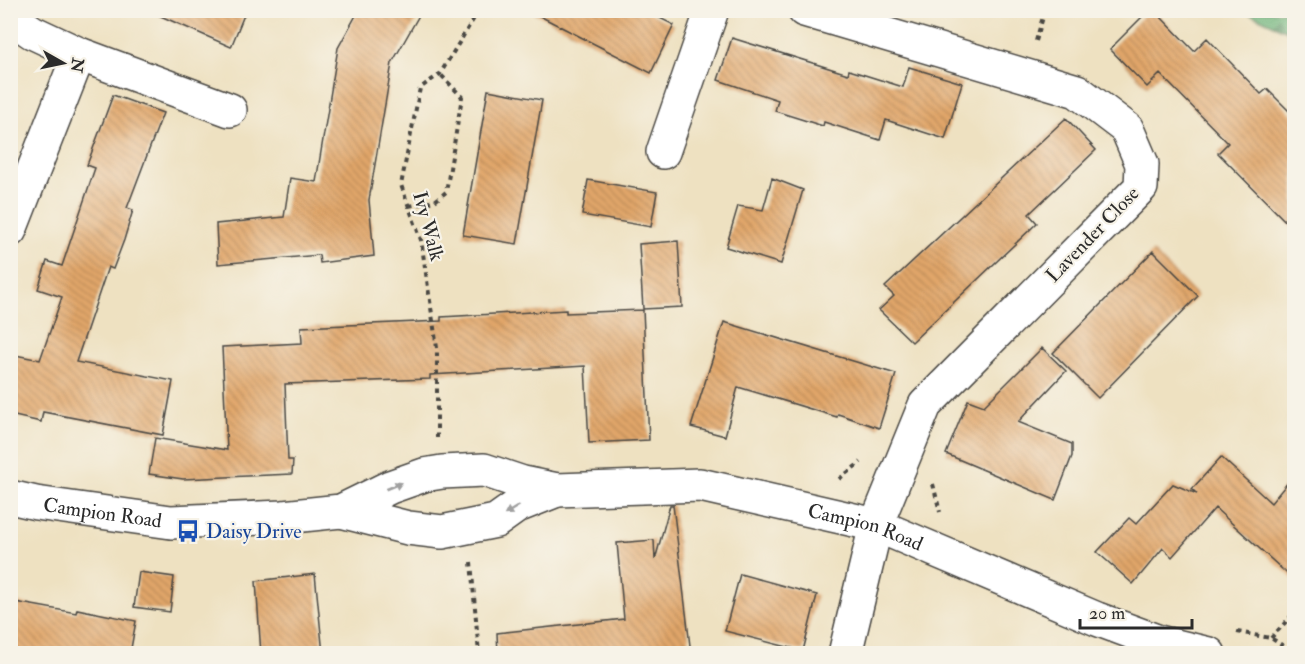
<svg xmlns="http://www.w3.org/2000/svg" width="1305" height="664" font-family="'IM FELL Double Pica',serif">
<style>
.forest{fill:url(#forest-firs);stroke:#4c6e52;stroke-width:1.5}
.building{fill:url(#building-back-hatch)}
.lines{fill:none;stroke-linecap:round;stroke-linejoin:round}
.minor-casing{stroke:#484642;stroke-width:36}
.path{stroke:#484642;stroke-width:4;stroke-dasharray:4.5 4.5;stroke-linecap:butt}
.minor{stroke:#fff;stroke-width:33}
.oneway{fill:#a0a0a0}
.labels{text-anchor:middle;stroke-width:4.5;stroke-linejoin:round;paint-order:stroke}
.street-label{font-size:20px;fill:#2b2b2b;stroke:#f7f3e8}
.transit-label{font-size:20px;fill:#164399;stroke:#f7f3e8;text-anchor:start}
</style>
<defs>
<pattern id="forest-firs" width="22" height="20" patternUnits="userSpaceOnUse" patternTransform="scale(1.5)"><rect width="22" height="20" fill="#6cb278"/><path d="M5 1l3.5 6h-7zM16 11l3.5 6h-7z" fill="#599163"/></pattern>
<pattern id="building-back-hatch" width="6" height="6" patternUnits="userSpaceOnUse" patternTransform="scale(1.5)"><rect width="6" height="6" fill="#e1a669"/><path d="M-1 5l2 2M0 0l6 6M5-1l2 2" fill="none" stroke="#b78757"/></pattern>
</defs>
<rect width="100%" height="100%" fill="#f7f3e8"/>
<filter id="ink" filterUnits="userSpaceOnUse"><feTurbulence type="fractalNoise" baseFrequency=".0167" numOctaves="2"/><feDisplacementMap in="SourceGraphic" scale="12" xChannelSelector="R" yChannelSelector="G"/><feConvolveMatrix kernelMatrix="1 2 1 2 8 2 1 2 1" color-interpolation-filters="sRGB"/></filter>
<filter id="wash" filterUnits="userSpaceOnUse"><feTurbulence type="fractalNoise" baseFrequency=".008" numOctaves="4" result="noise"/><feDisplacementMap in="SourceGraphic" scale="24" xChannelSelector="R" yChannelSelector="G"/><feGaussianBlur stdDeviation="1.35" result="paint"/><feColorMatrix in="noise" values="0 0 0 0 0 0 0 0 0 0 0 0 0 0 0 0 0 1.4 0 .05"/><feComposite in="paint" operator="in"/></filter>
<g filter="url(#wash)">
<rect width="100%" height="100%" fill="#eee1c1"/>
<path class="forest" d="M1244 11H1294V34Z"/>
<g id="blocks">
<path class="building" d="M147 10H246L231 47Z
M359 10H422L392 63 369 200 374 256 320 263 319 255 218 264 216 224 284 217 290 178 316 182 338 48Z
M528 10H644L674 25 651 73Z
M1149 10H1154L1194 51 1207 38 1261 94 1267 89 1294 116V230L1218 153 1228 143 1160 74 1147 87 1110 49Z
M732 38 848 74 849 70 903 87 909 67 962 83 945 139 886 120 880 140 824 122 823 126 775 111 778 100 718 80Z
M488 90 542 100 517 244 463 235Z
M113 95 163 113 127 208 133 210 124 240 113 269 108 267 76 362 173 381 163 435 43 412 41 422 10 415V354L40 360 62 297 38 289 47 261 62 266 95 168 87 165Z
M1066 118 1096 150 1029 214 1037 223 912 342 879 310 894 296 885 287Z
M772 178 803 190 781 264 726 247 738 206 763 210Z
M588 180 657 192 651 227 582 215Z
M678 241 682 307 643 309 639 244Z
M1153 251 1198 296 1098 398 1053 353Z
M566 310V313L643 310 649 440 589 443 585 366 430 375V379L285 384 288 460H293L292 474 183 479 149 474 155 438 227 450 222 347 302 343 301 327 441 321V317Z
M724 322 896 374 879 428 838 414 837 417 738 387 725 436 691 427Z
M1042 348 1066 371 1018 422 1072 444V456L1055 500 946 454 968 400 984 406Z
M1221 457 1271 503 1294 475V580L1215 508 1172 557 1163 548 1133 584 1097 552 1129 518 1136 524 1173 484 1197 494 1192 489Z
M670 505H673L691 654H498L497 633 624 619 617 543 654 540 655 560Z
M139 572 174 577 170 612 134 607Z
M315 574 323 654H261L256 581Z
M740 574 817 595 803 651 725 631Z
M10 601 76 613 77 609 136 621 130 654H10Z"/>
</g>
</g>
<g filter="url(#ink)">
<use href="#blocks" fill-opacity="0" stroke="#484642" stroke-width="1.5"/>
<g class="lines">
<g class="minor-casing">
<g id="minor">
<path d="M804 10 1077 91 1127 129 1142 164 1141 187 925 405 876 525 845 654"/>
<path d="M10 17 32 32 79 54 10 230"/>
<path d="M79 54 230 110"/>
<path d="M663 152 712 10"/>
<path id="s1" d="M10 497 36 503 171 522 283 517 341 511 390 487 424 475 442 472 484 470 523 483 557 490 700 485 876 525 1097 619 1159 642 1209 654"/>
<path d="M341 511 408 528 442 532 496 521 517 506 557 490"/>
</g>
</g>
<path class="path" d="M1036 41 1045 10
M409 206 435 201 446 192 462 97 440 74
M437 438V348L421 240 401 185 420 88 440 74 479 10
M839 479 861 462
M933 484 940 512
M471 562 479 654
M1237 632 1271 638 1294 653
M1271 638 1294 613"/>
<use href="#minor" class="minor"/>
</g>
<defs><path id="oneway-solid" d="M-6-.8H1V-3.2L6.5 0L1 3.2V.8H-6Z" transform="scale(1.5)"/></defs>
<g class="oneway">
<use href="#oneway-solid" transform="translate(394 486) rotate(-22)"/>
<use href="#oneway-solid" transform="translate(512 510) rotate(148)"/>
</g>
</g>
<defs>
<g id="bus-bare" transform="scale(1.8)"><path d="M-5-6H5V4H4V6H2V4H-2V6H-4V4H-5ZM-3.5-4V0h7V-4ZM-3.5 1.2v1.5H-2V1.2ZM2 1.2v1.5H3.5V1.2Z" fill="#1a4fb4" stroke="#f7f3e8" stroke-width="2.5" paint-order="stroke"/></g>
</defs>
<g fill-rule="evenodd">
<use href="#bus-bare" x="188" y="531"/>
</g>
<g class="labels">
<g class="street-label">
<text transform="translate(429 226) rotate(75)" y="7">Ivy Walk</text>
<text transform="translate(1092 234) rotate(-46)" y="7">Lavender Close</text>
<text dy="7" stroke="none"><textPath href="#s1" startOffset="94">Campion Road</textPath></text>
<text dy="7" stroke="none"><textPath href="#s1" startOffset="874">Campion Road</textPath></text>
</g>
<g class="transit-label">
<text x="206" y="538">Daisy Drive</text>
</g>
</g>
<rect width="1305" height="664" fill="none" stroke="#f7f3e8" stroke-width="36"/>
<g transform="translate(63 63) rotate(99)" stroke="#f7f3e8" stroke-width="4.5" paint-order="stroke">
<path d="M0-4.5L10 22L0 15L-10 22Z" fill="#2b2b2b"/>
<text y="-9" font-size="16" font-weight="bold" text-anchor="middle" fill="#2b2b2b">N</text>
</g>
<path d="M1080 619v9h112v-9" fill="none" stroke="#2b2b2b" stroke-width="3"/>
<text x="1089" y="619" font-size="18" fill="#2b2b2b" stroke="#f7f3e8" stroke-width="4.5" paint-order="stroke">20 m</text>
</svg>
